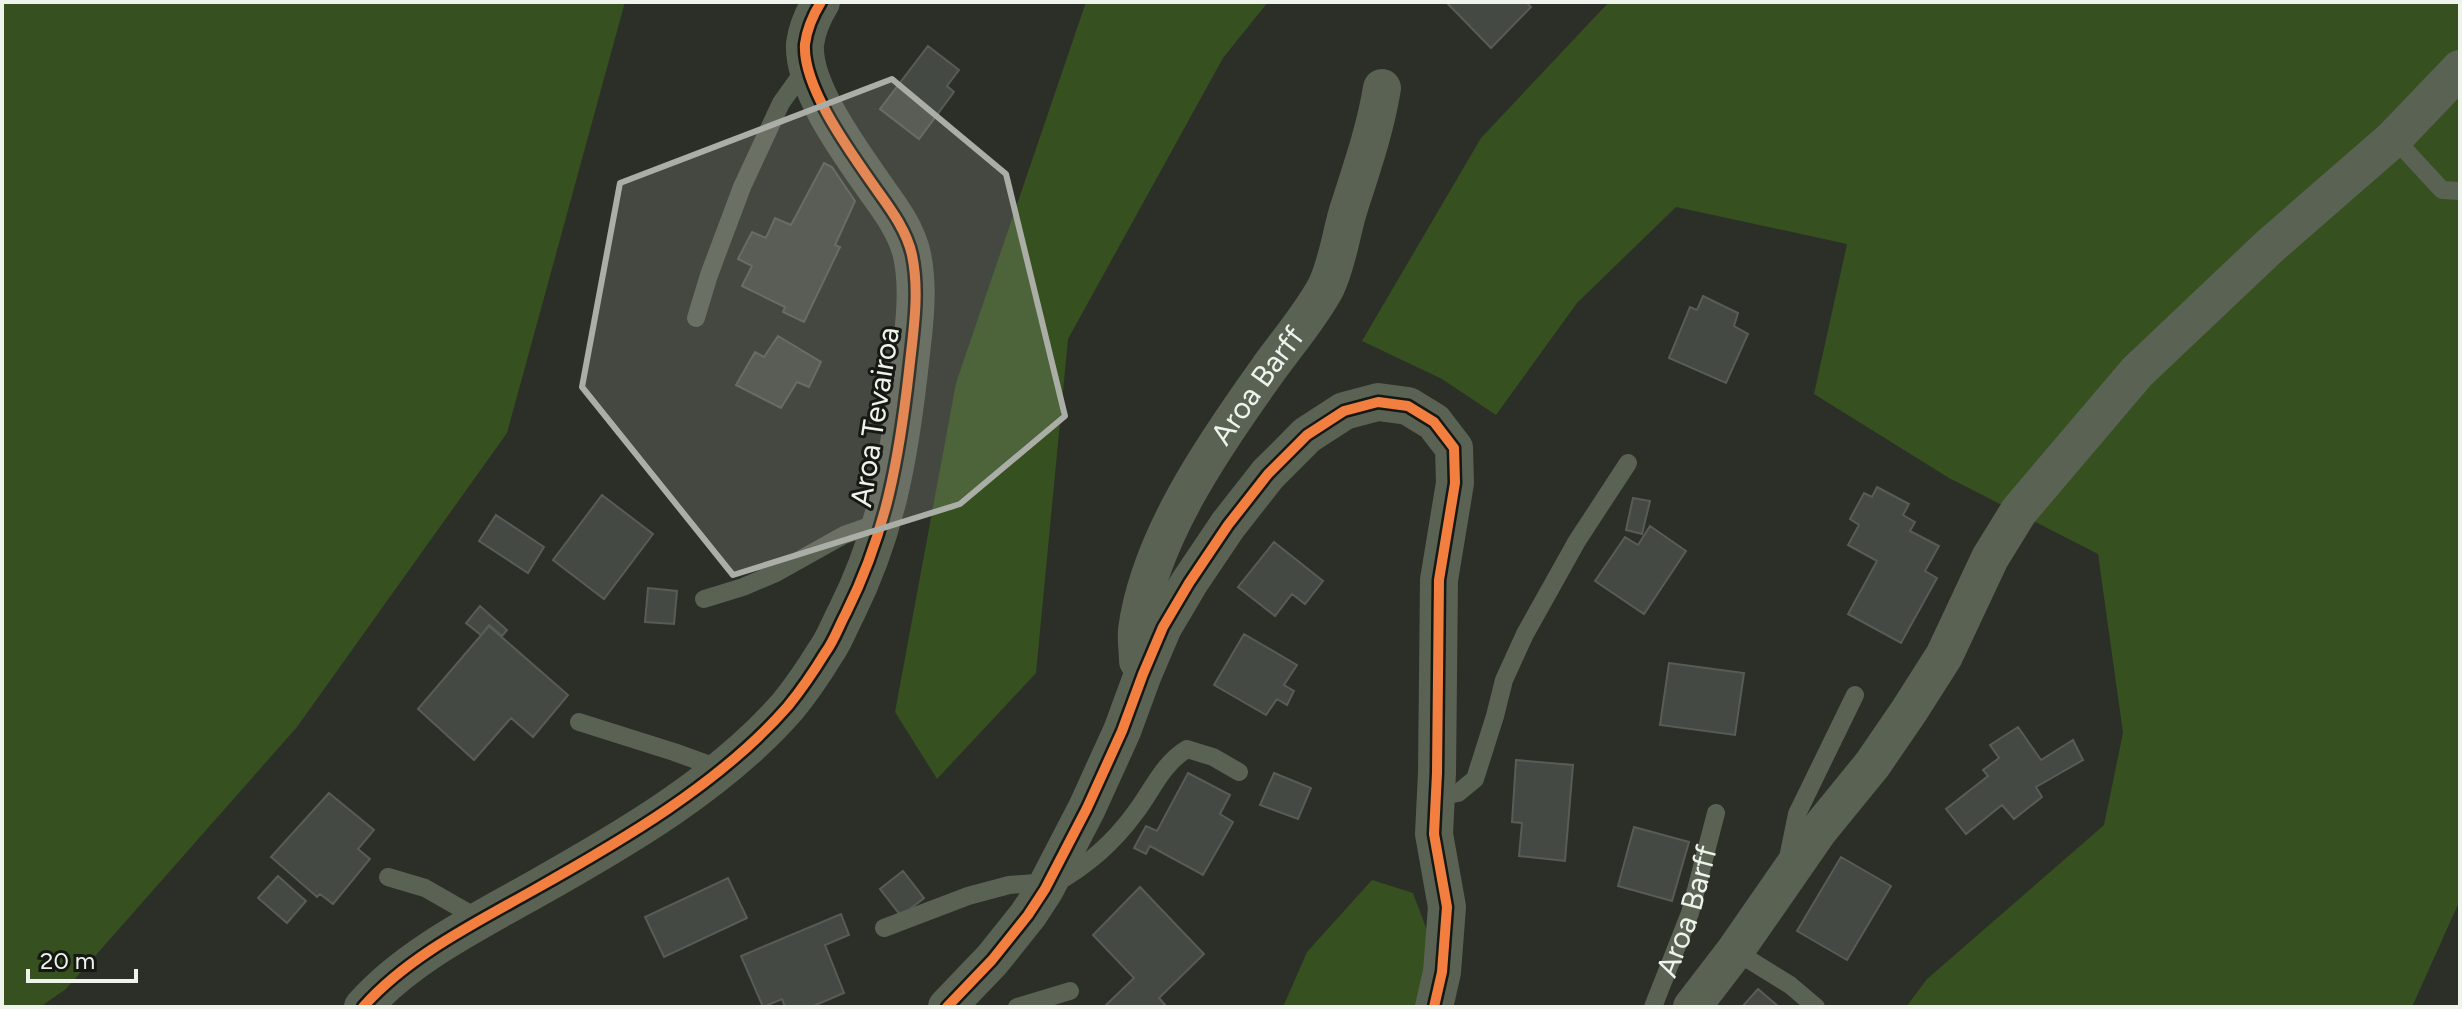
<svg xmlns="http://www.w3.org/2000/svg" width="2462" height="1009" font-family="Figtree,sans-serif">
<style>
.green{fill:#365020}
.building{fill:#454943;stroke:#585c56;stroke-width:2}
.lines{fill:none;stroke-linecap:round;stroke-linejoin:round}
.service{stroke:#5a6254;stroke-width:18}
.minor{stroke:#5a6254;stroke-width:38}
.cycleway-casing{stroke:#151813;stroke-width:15}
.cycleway{stroke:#f27e40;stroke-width:10}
.marked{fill:#aaaea7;fill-opacity:0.2;stroke:#aaaea7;stroke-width:6;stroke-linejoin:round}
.labels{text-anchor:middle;stroke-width:6;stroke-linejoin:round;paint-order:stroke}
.street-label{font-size:30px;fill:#eef3eb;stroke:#151813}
</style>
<rect width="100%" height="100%" fill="#2b2f28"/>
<path class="green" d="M2 2H625L507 433 297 727 66 989 40 1007H2Z
M1086 2H1268L1223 58 1068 339 1036 673 937 779 895 712 956 383Z
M1609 2H2460V900L2412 1007H1906L1927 979 2104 825 2123 733 2098 554 1949 478 1814 394 1847 244 1676 207 1577 303 1496 415 1442 379 1362 341 1481 138Z
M1372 880 1413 893 1435 952 1421 1007H1283L1307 952Z"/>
<path class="building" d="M1446 2H1526L1531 7 1491 48Z
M928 46 959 70 947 86 954 92 919 139 880 109Z
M824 163 832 167 855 201 835 245 840 247 804 322 783 312 785 307 742 286 752 266 738 259 752 232 766 238 775 218 791 225Z
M1703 296 1738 313 1734 326 1748 334 1726 383 1669 358 1690 307 1697 310Z
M778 336 821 362 809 387 797 382 781 408 736 385 755 352 764 357Z
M1877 487 1909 504 1903 515 1915 522 1910 531 1939 546 1925 571 1937 578 1901 643 1848 614 1877 561 1848 545 1859 525 1850 519 1864 493 1872 497Z
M602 495 653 534 604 599 553 560Z
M1633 498 1650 501 1642 534 1626 530Z
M496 515 544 547 528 573 479 541Z
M1650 526 1686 551 1644 614 1595 581 1625 537 1638 545Z
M1274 542 1323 581 1305 604 1292 594 1275 616 1238 587Z
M648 588 677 591 674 624 645 622Z
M480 606 507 630 502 636 489 625 481 635 466 623Z
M489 626 568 695 533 737 511 718 474 760 418 709Z
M1244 634 1297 665 1284 685 1294 691 1287 705 1277 699 1266 715 1214 685Z
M1669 663 1744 673 1735 735 1660 725Z
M2018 727 2041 760 2073 740 2083 760 2036 787 2042 797 2014 819 2002 805 1966 834 1946 809 1988 776 1983 770 1999 758 1990 745Z
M1516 760 1573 765 1565 861 1519 856 1522 823 1512 822Z
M1188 773 1230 795 1220 814 1233 822 1203 875 1150 846 1146 854 1134 848 1146 826 1157 831Z
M1274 773 1311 788 1298 819 1260 805Z
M329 793 374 830 358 849 370 859 333 904 320 894 317 897 271 857Z
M1634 827 1689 842 1672 901 1618 886Z
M1841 857 1891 886 1847 960 1797 931Z
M903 871 924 898 901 916 880 889Z
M278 876 306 901 287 923 258 898Z
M728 878 747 918 664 957 645 917Z
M1140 887 1204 954 1159 998 1167 1007H1108L1106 1005 1134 978 1093 935Z
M841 914 849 935 825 945 844 993 811 1007H785L782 999 763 1007 741 956Z
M1758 989 1779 1007H1742Z"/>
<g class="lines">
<g class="service">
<path d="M2394 138 2442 190 2460 191"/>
<path d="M696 318 709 275 742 187 781 103 806 68"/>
<path d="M704 599 743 587 776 573 844 535 881 522"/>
<path d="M579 722 674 752 721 769"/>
<path d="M1436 797 1458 793 1475 779 1495 716 1504 680 1525 634 1577 541 1628 463"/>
<path d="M1788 858 1797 814 1855 695"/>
<path d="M388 877 425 888 481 920"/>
<path d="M1054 884C1085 867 1114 842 1135 813 1152 791 1162 764 1187 749L1213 757 1239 772"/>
<path d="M884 928 968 896 1009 885 1048 882"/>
<path d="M1735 951 1790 985 1816 1007"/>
<path d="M1017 1007 1070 991"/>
<path id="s1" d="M1653 1007 1690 913 1716 813"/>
</g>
<g class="minor">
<path id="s2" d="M1138 661C1138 651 1136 640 1137 630 1149 539 1214 445 1267 371 1286 344 1310 317 1326 287 1338 261 1340 238 1348 211 1361 170 1375 131 1382 88"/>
<path d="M363 1007C407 957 475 923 532 891 621 841 720 784 788 706 801 690 814 671 825 653 834 641 839 626 846 613 886 533 899 459 909 371 913 333 920 293 912 255 907 232 892 211 879 193 854 157 802 88 805 44 807 29 813 15 821 2"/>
<path d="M947 1007 992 960 1028 915 1045 889 1087 808 1122 731 1143 674 1163 627 1189 583 1228 525 1268 474 1307 435 1344 411 1378 402 1408 406 1434 422 1454 448 1455 483 1439 580 1437 773 1434 834 1447 907 1442 972 1434 1007"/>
<path d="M1692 1007 1735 951 1819 830 1872 765 1909 711 1944 656 1990 558 2019 511 2137 372 2270 246 2394 138 2460 69"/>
</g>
<g class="cycleway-casing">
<path id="cycleway" d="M363 1007C407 957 475 923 532 891 621 841 720 784 788 706 801 690 814 671 825 653 834 641 839 626 846 613 886 533 899 459 909 371 913 333 920 293 912 255 907 232 892 211 879 193 854 157 802 88 805 44 807 29 813 15 821 2
M947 1007 992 960 1028 915 1045 889 1087 808 1122 731 1143 674 1163 627 1189 583 1228 525 1268 474 1307 435 1344 411 1378 402 1408 406 1434 422 1454 448 1455 483 1439 580 1437 773 1434 834 1447 907 1442 972 1434 1007"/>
</g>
<use href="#cycleway" class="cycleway"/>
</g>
<path class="marked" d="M892 79 1006 174 1065 416 960 504 733 575 582 387 620 183Z"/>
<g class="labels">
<g class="street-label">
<text dy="10" stroke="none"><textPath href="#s2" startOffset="306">Aroa Barff</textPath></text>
<text transform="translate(875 417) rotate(-81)" y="10">Aroa Tevairoa</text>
<text dy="10" stroke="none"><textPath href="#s1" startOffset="102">Aroa Barff</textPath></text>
</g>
</g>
<rect width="2462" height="1009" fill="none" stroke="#eef3eb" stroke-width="8"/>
<path d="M28 969v12h108v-12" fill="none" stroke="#eef3eb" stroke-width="4"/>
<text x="40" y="969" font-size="24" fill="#eef3eb" stroke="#151813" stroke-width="6" paint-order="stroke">20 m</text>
</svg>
